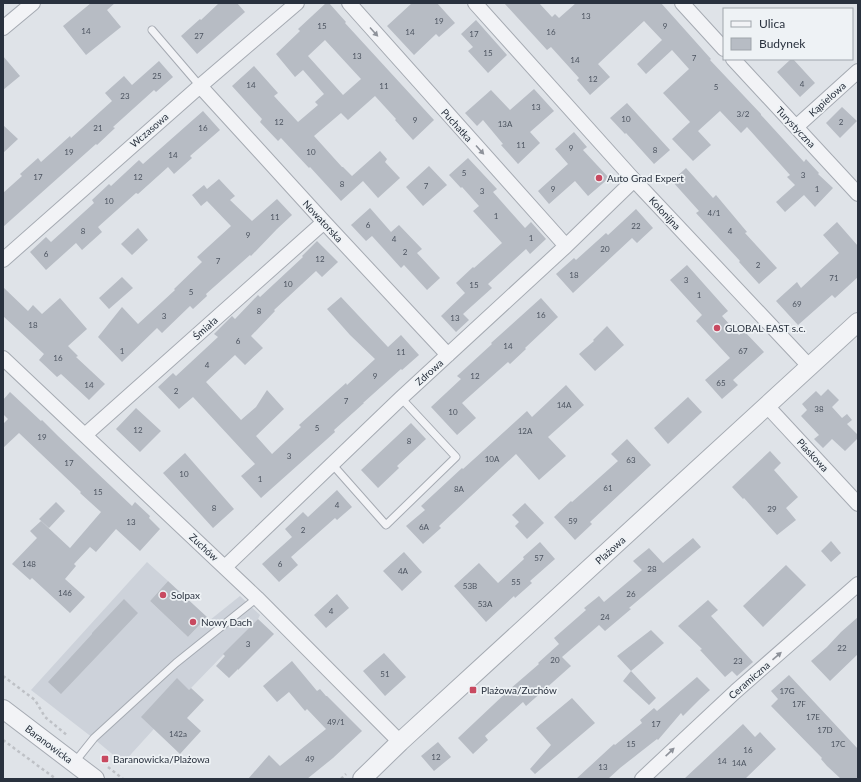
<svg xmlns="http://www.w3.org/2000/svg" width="861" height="782" font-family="Lato,sans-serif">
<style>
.built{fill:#cdd2da}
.building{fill:#b7bcc4;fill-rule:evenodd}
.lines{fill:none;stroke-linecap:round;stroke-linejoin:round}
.service-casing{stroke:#a5aab2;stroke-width:9}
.minor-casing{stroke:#a5aab2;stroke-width:16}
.tertiary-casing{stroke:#a5aab2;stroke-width:20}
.path{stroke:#bec1c6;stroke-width:2.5;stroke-dasharray:3 3;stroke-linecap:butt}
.service{stroke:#f2f3f6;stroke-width:7}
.minor{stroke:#f2f3f6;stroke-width:14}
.tertiary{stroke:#f2f3f6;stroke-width:18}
.oneway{fill:#8e929a}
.poi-dot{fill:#c84960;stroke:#eef2f5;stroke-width:1.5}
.labels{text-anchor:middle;stroke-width:3.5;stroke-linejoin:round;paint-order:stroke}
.number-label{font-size:8px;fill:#4c5460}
.street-label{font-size:10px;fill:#29313e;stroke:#eef2f5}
.poi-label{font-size:10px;fill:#29313e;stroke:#eef2f5;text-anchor:start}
</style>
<rect width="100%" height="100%" fill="#dfe3e8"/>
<path class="built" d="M147 562 168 581 150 601 188 637 207 617 210 620 240 596 260 615 258 619 191 688 123 763 93 738 31 690Z"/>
<path class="building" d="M91 3H115L107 10 121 27 86 55 63 26Z
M219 3H237L245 12 197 54 181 36 200 19 201 20Z
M326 3H329L346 22 345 23 434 120 413 140 395 120 396 119 375 96 348 120 341 113 314 136 342 167H343L352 176 380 151 387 159 385 162 400 178 378 198 363 181 341 201 310 167 309 168 281 138 278 141 260 122 262 119 232 86 254 66 278 93 274 96 298 122 318 105 315 102 324 94 303 70 295 77 276 54 300 31 298 29ZM325 40 361 79 343 95 308 56Z
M412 3H437L455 23 439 37 436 34 414 55 387 26Z
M504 3H539L552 17 555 14 559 18 576 3H661L711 59 710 60 761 114V115L804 162 806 159 819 173 818 174 833 188 815 207 804 195 785 212 776 202 795 185 787 177 790 175 747 127 741 133 720 111 698 131 711 145 693 161 672 139 690 122 663 93 689 69 672 50 646 74 637 64 662 40 644 21 598 64 610 77 590 95 577 80 579 78 551 47 547 50Z
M476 20 507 55 488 73 468 51 473 47 461 34Z
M3 56 20 76 3 90Z
M791 59H793L815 83 800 97 777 72Z
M159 61 173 77 156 92 154 90 113 127 115 128 97 145 96 144 3 227V193L22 176 20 174 38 158 41 162 70 136 71 138 112 101 105 93 124 76 132 85Z
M534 89 554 111 530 132 540 143 518 164 501 145 503 144 483 120 477 126 465 113 491 90 510 110Z
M627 103 670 150 654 164 626 133 625 134 610 118Z
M842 107 857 121 840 138 826 123Z
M203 111 220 130 190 156 192 158 174 174 168 167 138 194 136 193 98 227 102 232 82 250 76 243 46 270 30 252 46 237 51 242 94 203 92 200 109 184 111 186 139 160 143 164Z
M3 125 18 139 3 153Z
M574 132 587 147 583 150 609 178 588 196 575 181 549 204 538 191 568 164 555 149Z
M468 158 497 189 493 192 525 228 531 222 546 239 530 254 526 249 488 284 492 288 463 314 469 320 456 332 441 316 465 293 456 283 473 267 474 268 502 243 473 211 479 206 462 187 461 188 449 175Z
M429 166 447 185 423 206 406 187Z
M686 168 713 198 716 195 747 232 745 233 777 268 759 284 739 262 740 261 696 213 699 211 672 181Z
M219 179 235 196 230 200 252 221 277 199 292 215 277 229 251 256 250 255 206 294 207 296 193 309 190 306 162 333 157 328 122 362 98 337 122 307 138 324 175 290 174 289 202 262 197 257 231 226 207 201 201 206 192 195 204 185 207 189Z
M370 208 391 232 399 225 422 249 417 253 440 278 427 290 404 265 401 268 372 236 366 241 351 225Z
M636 209 653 228 637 243 632 238 573 293 556 274 574 258 576 260 606 233 608 235Z
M837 222 858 246V277L835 298 832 295 798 325 776 301 797 282 801 288 839 253 823 235Z
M138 228 148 240 132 255 121 244Z
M317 241 338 262 322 277 316 271 274 310 275 311 251 336 263 348 245 365 235 355 206 382 241 420 256 407 267 390 284 409 256 436 272 454 301 427 299 425 346 383 347 385 375 359 350 335 327 309 341 297 388 347 401 335 419 355 402 370 401 369 363 403H364L334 430 335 432 261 498 241 476 255 464 193 397 179 409 158 387 173 373 176 376 218 337 214 334 232 316 235 319 258 295 260 297 303 257 302 256Z
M687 265 728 311 722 316 739 335 744 331 764 352 733 380 738 385 722 399 705 380 730 358 696 321 702 315 670 280Z
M122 277 133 288 109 309 99 298Z
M3 287 28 311 33 305 42 314 60 298 87 329 68 346 78 356 76 357 105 384 89 400 61 374 57 377 39 360 44 354 3 316Z
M541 298 558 317 525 348 526 349 510 364 508 362 462 403 476 418 457 435 431 407 461 379 457 376 492 344 491 343Z
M607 326 624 345 595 371 579 354 594 341 593 340Z
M566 385 584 405 548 437 566 456 539 480 516 454 439 526 441 528 423 544 406 526 425 510 421 506 462 468 463 469 527 411 532 417Z
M828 389 839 400 832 407 842 418 847 414 852 420 847 424 858 435V438L845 451 832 439 823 448 814 439 819 435 801 416 807 410 802 404 816 391 821 396Z
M10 392 41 421 42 420 58 436 132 506 135 502 150 516 149 518 160 529 140 551 116 529 96 552 90 547 74 564 76 566 65 579 85 597 70 613 32 578 30 580 12 564 37 538 30 531 41 521 70 548 101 512 80 493 81 492 19 433 3 448V424L8 419 3 414V400Z
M688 397 702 412 668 444 654 428Z
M136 408 161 431 140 452 116 429Z
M411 423 426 439 397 466 399 468 378 488 361 470Z
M627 439 651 465 590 522 592 524 575 540 554 517 571 501 572 502 618 461 611 454Z
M770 451 781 463 774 470 798 497 786 508 796 520 777 535 744 498 743 499 732 487Z
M185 453 234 509 213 528 163 473Z
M337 490 352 507 337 520 335 518 291 557 298 565 279 582 262 564 292 537 285 529 303 512 308 517Z
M56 502 65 511 49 528 39 519Z
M525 503 544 523 527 539 515 526 519 522 512 515Z
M693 538 701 547 629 608 631 609 605 631 599 625 562 657 571 666 526 706 523 702 485 736 488 740 473 754 458 738 510 689 539 664 538 663 559 644 554 638 586 610 584 608 599 596 604 602 642 570 633 561 649 548 663 563Z
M831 541 841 553 831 562 821 551Z
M540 542 555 559 530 581 532 583 515 598 514 596 486 622 454 586 479 563 498 583 524 559 523 557Z
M404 552 422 572 402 591 383 571Z
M786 565 806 585 763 627 743 606Z
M168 581 207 617 188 637 150 601Z
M337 594 349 608 326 628 314 615Z
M124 599 138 613 61 694 48 682 92 634V633Z
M708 600 718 610 711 616 753 662 737 676 732 671 725 677 700 650 702 649 678 626Z
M858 617V654L830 681 811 661 827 647 841 632Z
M258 619 274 634 238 670V669L229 678 216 666 225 656 223 654Z
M651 630 664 643 631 671 617 656Z
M384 653 406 677 385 696 363 671Z
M292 661 317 691 320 689 326 696H327L362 731 333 758 307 779H248L269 755 280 766 326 729 307 709 305 711 289 692 277 702 263 686Z
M631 671 656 698 649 705 623 681Z
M789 675 858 749V779H841L827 766 821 759 822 758 771 706 778 699 771 691Z
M697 677 710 690 700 699 683 716 681 713 658 740 657 739 620 768 608 779H576L614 744 615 745 642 723 640 720 654 708 657 711Z
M177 678 189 690 191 688 204 700 187 718 201 731 180 754 141 717Z
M572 698 595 723 535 774 530 769 551 745 536 728Z
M743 724 755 737 760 732 776 749 745 779H684Z
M438 742 451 757 434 771 421 756Z"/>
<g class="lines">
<g class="service-casing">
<path id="service" d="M152 30 200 86
M332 464 386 525 456 457 401 398
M74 763 94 738 176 663 257 598"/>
</g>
<g class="minor-casing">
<path id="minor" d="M349 3 566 246
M475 3 634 180 809 366
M682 3 724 49
M3 28 33 3
M733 59 858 194
M200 86 324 222 448 355
M796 127 858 71
M3 260 200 86 297 3
M3 358 257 598 400 742
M767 406 858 504
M85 435 324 222
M225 567 401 398 566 246 634 180
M642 779 736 691 858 584"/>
</g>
<g class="tertiary-casing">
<path id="tertiary" d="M3 709 95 779
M362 779 400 742 858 322"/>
</g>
<path class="path" d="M3 676 35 700 45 717 68 736
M3 740 56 779
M108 767 123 779
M341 779 346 774"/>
<use href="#service" class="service"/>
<use href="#minor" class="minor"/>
<use href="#tertiary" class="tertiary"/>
</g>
<defs><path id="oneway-solid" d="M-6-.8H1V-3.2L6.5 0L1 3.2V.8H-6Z"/></defs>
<g class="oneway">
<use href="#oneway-solid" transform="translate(374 32) rotate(48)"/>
<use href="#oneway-solid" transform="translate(480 150) rotate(48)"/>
<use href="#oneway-solid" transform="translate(777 656) rotate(-41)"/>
<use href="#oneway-solid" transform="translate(670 752) rotate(-43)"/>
</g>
<g class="poi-dot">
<circle cx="599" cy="178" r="4"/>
<circle cx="717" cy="328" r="4"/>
<circle cx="163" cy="595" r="4"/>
<circle cx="193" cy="622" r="4"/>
<rect x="469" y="686" width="8" height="8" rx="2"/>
<rect x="101" y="755" width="8" height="8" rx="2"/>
</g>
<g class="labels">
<g class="number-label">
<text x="586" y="19">13</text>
<text x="439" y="24">19</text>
<text x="322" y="29">15</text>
<text x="665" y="29">9</text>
<text x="86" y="34">14</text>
<text x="410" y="35">14</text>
<text x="551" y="35">16</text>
<text x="474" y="37">17</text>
<text x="199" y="39">27</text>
<text x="488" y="56">15</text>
<text x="357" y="59">13</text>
<text x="694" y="61">7</text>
<text x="575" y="63">14</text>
<text x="157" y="79">25</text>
<text x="593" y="82">12</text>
<text x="802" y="87">4</text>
<text x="251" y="88">14</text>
<text x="384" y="89">11</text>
<text x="716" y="90">5</text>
<text x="125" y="99">23</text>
<text x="536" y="110">13</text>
<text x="743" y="117">3/2</text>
<text x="626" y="122">10</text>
<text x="415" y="123">9</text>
<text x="279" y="125">12</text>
<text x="841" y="125">2</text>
<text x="505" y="127">13A</text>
<text x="98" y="131">21</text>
<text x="203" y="131">16</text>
<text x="521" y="148">11</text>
<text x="571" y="151">9</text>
<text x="655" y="153">8</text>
<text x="69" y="155">19</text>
<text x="311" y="155">10</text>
<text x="173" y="158">14</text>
<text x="464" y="176">5</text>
<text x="803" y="178">3</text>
<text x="38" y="180">17</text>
<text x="138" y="180">12</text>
<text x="342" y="187">8</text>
<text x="426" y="189">7</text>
<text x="553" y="192">9</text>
<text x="817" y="192">1</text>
<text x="482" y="194">3</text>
<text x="109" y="204">10</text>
<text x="714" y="216">4/1</text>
<text x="496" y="219">1</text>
<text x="275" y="220">11</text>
<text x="368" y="228">6</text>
<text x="636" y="229">22</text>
<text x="83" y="234">8</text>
<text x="730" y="234">4</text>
<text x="248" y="238">9</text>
<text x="531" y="241">1</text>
<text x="394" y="242">4</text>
<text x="605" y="252">20</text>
<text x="405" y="255">2</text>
<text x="46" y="257">6</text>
<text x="320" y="262">12</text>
<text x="218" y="264">7</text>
<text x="758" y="268">2</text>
<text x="574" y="278">18</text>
<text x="834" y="281">71</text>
<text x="686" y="283">3</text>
<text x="288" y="287">10</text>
<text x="474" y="288">15</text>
<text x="191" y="295">5</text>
<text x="699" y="298">1</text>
<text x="797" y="307">69</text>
<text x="259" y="314">8</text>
<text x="541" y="318">16</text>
<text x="164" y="319">3</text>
<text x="455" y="321">13</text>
<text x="33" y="328">18</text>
<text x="238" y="344">6</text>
<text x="508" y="349">14</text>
<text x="122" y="354">1</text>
<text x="743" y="354">67</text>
<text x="401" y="355">11</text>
<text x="58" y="361">16</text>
<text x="207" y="368">4</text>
<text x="375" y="379">9</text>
<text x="475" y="379">12</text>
<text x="721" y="386">65</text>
<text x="89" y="388">14</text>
<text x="176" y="394">2</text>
<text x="346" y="404">7</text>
<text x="564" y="408">14A</text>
<text x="819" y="412">38</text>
<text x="453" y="415">10</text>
<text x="317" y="431">5</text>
<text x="138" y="433">12</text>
<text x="525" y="434">12A</text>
<text x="42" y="440">19</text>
<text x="409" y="444">8</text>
<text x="289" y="459">3</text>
<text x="492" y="462">10A</text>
<text x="631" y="463">63</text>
<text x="69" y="466">17</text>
<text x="184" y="477">10</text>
<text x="260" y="482">1</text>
<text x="608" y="491">61</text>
<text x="459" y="492">8A</text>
<text x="98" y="495">15</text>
<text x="337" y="508">4</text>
<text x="214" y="511">8</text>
<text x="772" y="512">29</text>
<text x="573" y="524">59</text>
<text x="131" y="525">13</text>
<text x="424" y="530">6A</text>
<text x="303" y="533">2</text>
<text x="539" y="561">57</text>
<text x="29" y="567">148</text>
<text x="280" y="567">6</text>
<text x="652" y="572">28</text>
<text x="403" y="574">4A</text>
<text x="516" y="585">55</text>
<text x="470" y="589">53B</text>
<text x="65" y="596">146</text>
<text x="631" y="597">26</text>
<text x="485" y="607">53A</text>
<text x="331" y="614">4</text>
<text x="605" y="620">24</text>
<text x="248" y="647">3</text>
<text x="842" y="651">22</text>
<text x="555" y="663">20</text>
<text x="738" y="664">23</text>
<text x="385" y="677">51</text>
<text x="787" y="694">17G</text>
<text x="799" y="707">17F</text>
<text x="813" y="720">17E</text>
<text x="336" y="725">49/1</text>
<text x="656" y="727">17</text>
<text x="825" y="733">17D</text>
<text x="178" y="737">142a</text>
<text x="631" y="747">15</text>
<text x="838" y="747">17C</text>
<text x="748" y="753">16</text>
<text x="436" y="760">12</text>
<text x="310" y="762">49</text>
<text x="722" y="764">14</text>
<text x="739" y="766">14A</text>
<text x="603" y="770">13</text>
</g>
<g class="street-label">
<text transform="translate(827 99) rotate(-42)" y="4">Kąpielowa</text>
<text transform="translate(457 125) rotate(48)" y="4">Puchatka</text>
<text transform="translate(796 127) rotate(47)" y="4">Turystyczna</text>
<text transform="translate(149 130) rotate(-41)" y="4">Wczasowa</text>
<text transform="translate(665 213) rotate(47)" y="4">Kolonijna</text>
<text transform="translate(323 221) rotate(47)" y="4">Nowatorska</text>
<text transform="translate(205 328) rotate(-42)" y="4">Śmiała</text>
<text transform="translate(429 372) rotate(-42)" y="4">Zdrowa</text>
<text transform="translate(813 455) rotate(47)" y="4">Piaskowa</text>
<text transform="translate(204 547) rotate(43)" y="4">Zuchów</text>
<text transform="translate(610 550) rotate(-42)" y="4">Plażowa</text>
<text transform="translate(749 680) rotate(-41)" y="4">Ceramiczna</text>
<text transform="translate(49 744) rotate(37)" y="4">Baranowicka</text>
</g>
<g class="poi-label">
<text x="607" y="182">Auto Grad Expert</text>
<text x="725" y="332">GLOBAL EAST s.c.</text>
<text x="171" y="599">Solpax</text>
<text x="201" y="626">Nowy Dach</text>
<text x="481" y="694">Plażowa/Zuchów</text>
<text x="113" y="763">Baranowicka/Plażowa</text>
</g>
</g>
<rect width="861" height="782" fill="none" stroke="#29313e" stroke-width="8"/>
<rect x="723" y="8" width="130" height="52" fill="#eef2f5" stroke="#9fa5ac"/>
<rect x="731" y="21" width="20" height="6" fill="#f2f3f6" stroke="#9fa5ac"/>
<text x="759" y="28" font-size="12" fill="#29313e">Ulica</text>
<rect x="731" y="38" width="20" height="12" fill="#b7bcc4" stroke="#9fa5ac"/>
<text x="759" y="48" font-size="12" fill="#29313e">Budynek</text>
</svg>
